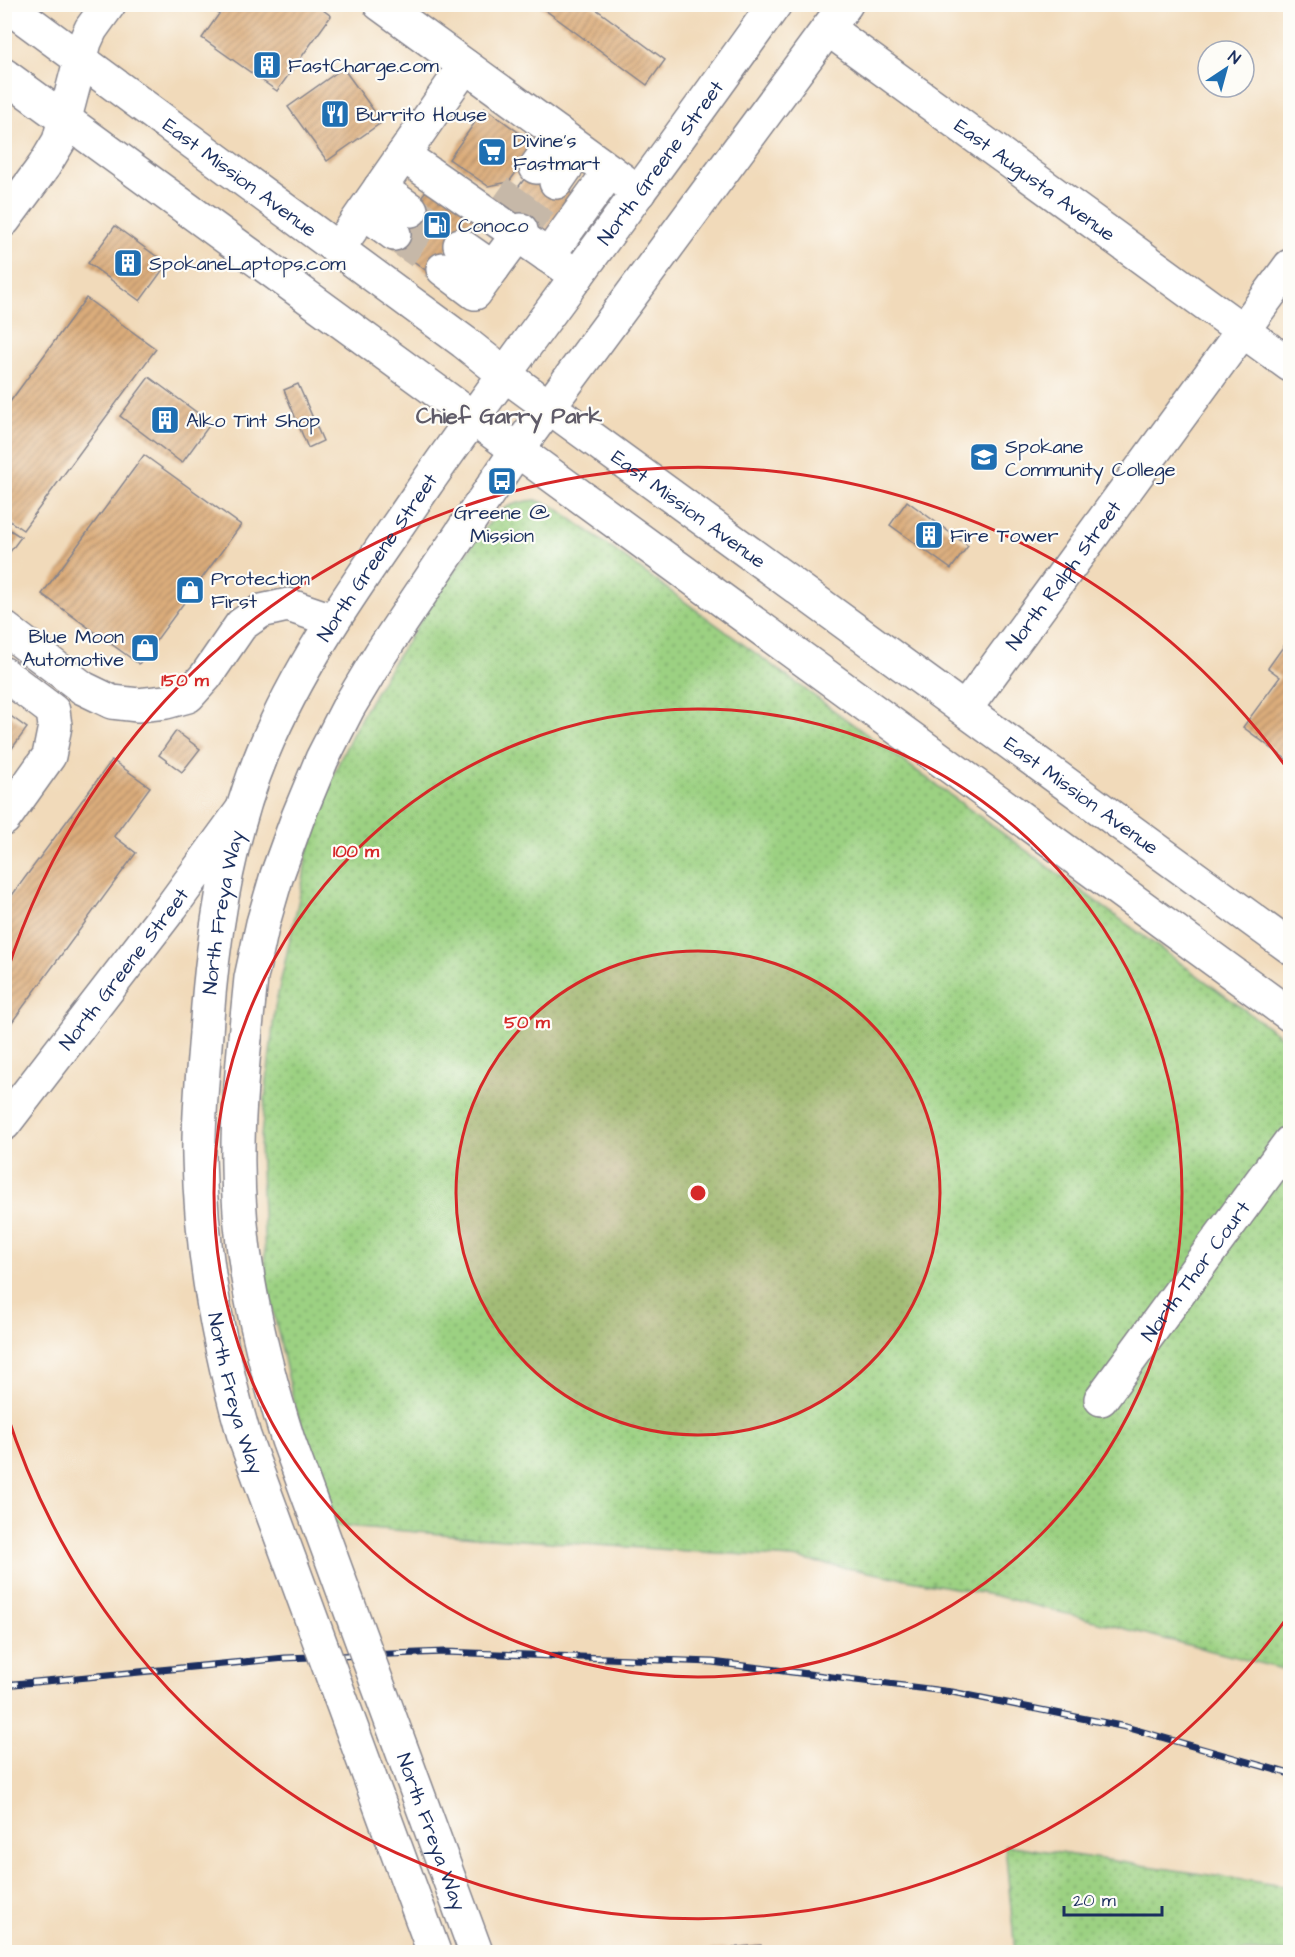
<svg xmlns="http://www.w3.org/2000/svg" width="1295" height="1957" font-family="'Architects Daughter',sans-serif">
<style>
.grass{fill:url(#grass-dots);stroke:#5c8070;stroke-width:1.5}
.building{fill:url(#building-hatch)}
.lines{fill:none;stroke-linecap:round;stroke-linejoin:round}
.minor-tunnel{stroke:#c6b8a8;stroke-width:33;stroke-dasharray:33 16;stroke-linecap:butt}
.minor-casing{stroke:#86848c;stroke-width:36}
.major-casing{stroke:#86848c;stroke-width:36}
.minor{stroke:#fff;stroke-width:33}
.major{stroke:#fff;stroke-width:33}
.rail-casing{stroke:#1b2f5e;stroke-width:7}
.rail{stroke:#fdfcf7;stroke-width:4.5;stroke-dasharray:14;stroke-linecap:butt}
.major-bridge-casing{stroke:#86848c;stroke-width:36;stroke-linecap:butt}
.major-bridge{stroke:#fff;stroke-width:33}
.ring{fill:none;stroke:#d62828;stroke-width:3}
.labels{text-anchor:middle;stroke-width:4.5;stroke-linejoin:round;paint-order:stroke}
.poi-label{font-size:20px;fill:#1b2f5e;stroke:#fdfcf7;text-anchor:start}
.street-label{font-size:20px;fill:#1b2f5e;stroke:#fdfcf7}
.quarter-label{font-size:22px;font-weight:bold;fill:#5f5b68;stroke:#fdfcf7}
.centre{fill:#d62828;stroke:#fdfcf7;stroke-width:3}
.ring-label{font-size:18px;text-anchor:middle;font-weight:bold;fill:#d62828;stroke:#fdfcf7;stroke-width:4.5;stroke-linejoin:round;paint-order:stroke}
</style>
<defs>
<pattern id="grass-dots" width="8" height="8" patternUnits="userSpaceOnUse" patternTransform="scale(1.5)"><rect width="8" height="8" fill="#9cd182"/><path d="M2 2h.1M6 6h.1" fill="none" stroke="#7eaa6e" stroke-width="1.8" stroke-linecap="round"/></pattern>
<pattern id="building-hatch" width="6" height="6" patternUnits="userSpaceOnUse" patternTransform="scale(1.5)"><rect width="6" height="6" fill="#dcad7c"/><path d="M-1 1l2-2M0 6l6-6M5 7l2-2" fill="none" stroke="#b28d69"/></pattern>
</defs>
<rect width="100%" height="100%" fill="#fdfcf7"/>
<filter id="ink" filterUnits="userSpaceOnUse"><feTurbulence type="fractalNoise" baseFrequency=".0167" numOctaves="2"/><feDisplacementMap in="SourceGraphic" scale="12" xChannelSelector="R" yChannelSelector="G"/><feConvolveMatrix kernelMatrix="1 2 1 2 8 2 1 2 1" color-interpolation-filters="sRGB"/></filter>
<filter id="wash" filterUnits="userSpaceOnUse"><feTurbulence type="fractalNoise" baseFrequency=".008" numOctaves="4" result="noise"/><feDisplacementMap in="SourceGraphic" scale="24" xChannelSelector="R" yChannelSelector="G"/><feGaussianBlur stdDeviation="1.35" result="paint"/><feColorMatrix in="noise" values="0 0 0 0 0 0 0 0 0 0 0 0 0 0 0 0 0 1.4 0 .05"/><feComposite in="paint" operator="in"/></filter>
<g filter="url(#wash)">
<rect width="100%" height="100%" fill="#f1daba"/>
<path class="grass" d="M536 500 555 507 1290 1043V1671L997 1596 793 1558 475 1537 335 1525 294 1403 266 1279 260 1146 275 1007 304 876C305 854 312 835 319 814 353 710 420 622 481 533 500 509 506 503 536 500Z
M1005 1845 1290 1887V1952H1015Z"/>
<g id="blocks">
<path class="building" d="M226 4H315L331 16 277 91 202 38Z
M537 4H589L665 60 647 85Z
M343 68 382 122 327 161 288 107Z
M485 108 536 145 509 182 488 186 449 159Z
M534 166 583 202 547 249 499 213Z
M433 181 481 217 436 278 388 242Z
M115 226 167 264 140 301 88 263Z
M86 298 156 349 23 530 4 517V410Z
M149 377 211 423 182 463 120 416Z
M298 384 323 441 308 448 284 390Z
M144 455 241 525 139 664 42 594Z
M907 501 968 546 951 569 890 525Z
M4 526 21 537 4 560Z
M1290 637V762L1243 727 1280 677 1268 668Z
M5 712 27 728 5 758Z
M176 731 200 749 182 772 159 755Z
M112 760 150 787 114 836 136 853 4 1033V906Z
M761 1945 762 1952H696V1951Z"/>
</g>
</g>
<g filter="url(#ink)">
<use href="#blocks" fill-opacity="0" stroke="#86848c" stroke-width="1.5"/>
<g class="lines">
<path class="minor-tunnel" d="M411 210 460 245
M502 215 536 167
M521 230 556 182
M394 234 443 269"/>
<g class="minor-casing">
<g id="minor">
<path d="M380 4 639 192"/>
<path id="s1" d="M828 29 1290 365"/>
<path d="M403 155 577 276"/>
<path d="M536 167 559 134"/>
<path d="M556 182 579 149"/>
<path d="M380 188 411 210"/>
<path d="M364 212 394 234"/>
<path d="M4 220 44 166 59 141 85 42 91 29 109 4"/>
<path d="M460 245 493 268 521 230"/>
<path d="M337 250 465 66"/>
<path d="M548 256 610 171"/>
<path d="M443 269 475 293 493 268"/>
<path d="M4 628 83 688 112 702 138 705 166 702 188 696 206 676 241 625 261 611 288 605 332 620"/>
<path d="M4 674 53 711 55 726 49 756 4 819"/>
<path id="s2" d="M965 709 1290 266"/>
<path id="s3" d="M4 1124 172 906 242 810"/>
<path id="s4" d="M1101 1399 1290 1142"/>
</g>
</g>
<g class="major-casing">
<g id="major">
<path id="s5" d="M5 4 464 342 504 374 1290 947"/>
<path d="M4 75 1290 1015"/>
<path id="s6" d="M206 1033C212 939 227 839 263 752 303 656 364 575 422 490 491 390 565 293 637 194 684 131 729 68 775 4"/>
<path d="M245 1038 251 978 263 923 277 875 298 817 322 759 348 708 381 653 517 450 846 4"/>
</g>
</g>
<use href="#minor" class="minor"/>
<use href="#major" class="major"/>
<g class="rail-casing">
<path id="rail" d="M4 1685 285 1658 445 1652 712 1662 952 1692 1126 1727 1290 1774"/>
</g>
<use href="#rail" class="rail"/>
<g class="major-bridge-casing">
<g id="major-bridge">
<path id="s7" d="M206 1033C203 1074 198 1116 199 1157 201 1252 218 1345 244 1436L434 1952"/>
<path id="s8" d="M245 1038C242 1074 238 1111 238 1148 236 1247 258 1345 288 1440L476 1952"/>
</g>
</g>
<use href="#major-bridge" class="major-bridge"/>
</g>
</g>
<circle cx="698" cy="1193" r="242" fill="#d62828" fill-opacity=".12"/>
<g class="ring">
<circle cx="698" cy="1193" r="242"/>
<circle cx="698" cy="1193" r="484"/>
<path d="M1289 1615A726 726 0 0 1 6 1411M6 975A726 726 0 0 1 1289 771"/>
</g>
<defs>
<g id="building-square" transform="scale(1.5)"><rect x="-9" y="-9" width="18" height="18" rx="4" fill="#1f6fb2" stroke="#fdfcf7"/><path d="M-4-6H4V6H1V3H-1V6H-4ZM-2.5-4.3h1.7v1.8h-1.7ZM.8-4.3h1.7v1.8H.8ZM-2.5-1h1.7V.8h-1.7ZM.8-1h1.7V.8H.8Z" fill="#fff"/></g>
<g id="restaurant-square" transform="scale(1.5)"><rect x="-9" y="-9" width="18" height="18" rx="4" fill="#1f6fb2" stroke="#fdfcf7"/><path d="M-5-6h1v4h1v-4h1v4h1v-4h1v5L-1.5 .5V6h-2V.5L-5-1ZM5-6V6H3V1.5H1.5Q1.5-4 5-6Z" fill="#fff"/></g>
<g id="supermarket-square" transform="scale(1.5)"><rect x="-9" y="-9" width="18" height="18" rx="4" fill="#1f6fb2" stroke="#fdfcf7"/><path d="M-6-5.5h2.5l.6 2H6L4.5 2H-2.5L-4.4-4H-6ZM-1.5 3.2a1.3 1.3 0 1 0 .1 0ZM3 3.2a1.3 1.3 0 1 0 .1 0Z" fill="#fff"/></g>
<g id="fuel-square" transform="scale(1.5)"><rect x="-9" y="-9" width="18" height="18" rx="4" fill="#1f6fb2" stroke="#fdfcf7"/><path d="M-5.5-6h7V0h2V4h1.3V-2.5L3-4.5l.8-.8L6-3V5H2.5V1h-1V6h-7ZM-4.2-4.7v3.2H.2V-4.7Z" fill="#fff"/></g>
<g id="university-square" transform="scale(1.5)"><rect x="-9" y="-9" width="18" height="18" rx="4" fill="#1f6fb2" stroke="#fdfcf7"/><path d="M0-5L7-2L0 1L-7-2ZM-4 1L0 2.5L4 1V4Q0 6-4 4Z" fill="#fff"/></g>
<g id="bus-square" transform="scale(1.5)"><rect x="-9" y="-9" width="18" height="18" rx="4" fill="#1f6fb2" stroke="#fdfcf7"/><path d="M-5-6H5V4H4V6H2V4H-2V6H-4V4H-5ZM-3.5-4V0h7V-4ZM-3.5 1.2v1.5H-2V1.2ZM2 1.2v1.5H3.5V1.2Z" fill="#fff"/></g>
<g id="shop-square" transform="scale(1.5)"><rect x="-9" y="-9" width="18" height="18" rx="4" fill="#1f6fb2" stroke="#fdfcf7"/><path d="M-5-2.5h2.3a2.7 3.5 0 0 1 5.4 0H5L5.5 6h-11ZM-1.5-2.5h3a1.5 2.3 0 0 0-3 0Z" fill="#fff"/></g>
</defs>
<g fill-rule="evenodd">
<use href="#building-square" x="267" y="65"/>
<use href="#restaurant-square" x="335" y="114"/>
<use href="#supermarket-square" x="492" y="152"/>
<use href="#fuel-square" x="437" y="225"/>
<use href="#building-square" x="128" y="263"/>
<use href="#building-square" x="165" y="420"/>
<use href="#university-square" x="984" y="457"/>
<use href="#bus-square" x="502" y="481"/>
<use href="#building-square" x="929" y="535"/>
<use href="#shop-square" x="190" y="590"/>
<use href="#shop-square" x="145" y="648"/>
</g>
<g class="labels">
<g class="poi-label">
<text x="288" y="72">FastCharge.com</text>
<text x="356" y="121">Burrito House</text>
<text x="513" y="147">Divine's<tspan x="513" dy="23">Fastmart</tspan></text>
<text x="458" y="232">Conoco</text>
<text x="149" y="270">SpokaneLaptops.com</text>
<text x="186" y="427">Alko Tint Shop</text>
<text x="1005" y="453">Spokane<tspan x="1005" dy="23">Community College</tspan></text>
<text x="502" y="519" text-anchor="middle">Greene @<tspan x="502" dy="23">Mission</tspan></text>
<text x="950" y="542">Fire Tower</text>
<text x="211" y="585">Protection<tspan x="211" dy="23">First</tspan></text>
<text x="124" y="643" text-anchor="end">Blue Moon<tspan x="124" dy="23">Automotive</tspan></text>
</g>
<g class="street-label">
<text dy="7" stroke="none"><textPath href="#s6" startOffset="1000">North Greene Street</textPath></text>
<text dy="7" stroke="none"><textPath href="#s5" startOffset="292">East Mission Avenue</textPath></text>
<text dy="7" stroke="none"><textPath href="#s1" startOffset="256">East Augusta Avenue</textPath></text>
<text dy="7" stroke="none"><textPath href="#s5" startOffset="850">East Mission Avenue</textPath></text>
<text dy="7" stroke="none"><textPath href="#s6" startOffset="514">North Greene Street</textPath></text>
<text dy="7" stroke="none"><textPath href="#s2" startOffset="166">North Ralph Street</textPath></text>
<text dy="7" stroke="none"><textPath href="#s5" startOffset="1336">East Mission Avenue</textPath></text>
<text dy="7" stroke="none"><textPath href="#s6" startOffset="122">North Freya Way</textPath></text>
<text dy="7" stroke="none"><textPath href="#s3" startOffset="196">North Greene Street</textPath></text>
<text dy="7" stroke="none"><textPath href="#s4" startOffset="159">North Thor Court</textPath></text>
<text dy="7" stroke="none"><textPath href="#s7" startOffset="364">North Freya Way</textPath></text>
<text dy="7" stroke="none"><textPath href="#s8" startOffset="825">North Freya Way</textPath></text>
</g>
<g class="quarter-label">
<text x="509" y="423">Chief Garry Park</text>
</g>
</g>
<circle cx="698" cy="1193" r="9" class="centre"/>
<g class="ring-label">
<text x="185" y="686">150 m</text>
<text x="356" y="857">100 m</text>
<text x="527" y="1028">50 m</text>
</g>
<rect width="1295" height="1957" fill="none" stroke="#fdfcf7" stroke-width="24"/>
<g transform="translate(1226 69) rotate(36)"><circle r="28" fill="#fdfcf7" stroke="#a3aaba" stroke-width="1.5"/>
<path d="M0-4.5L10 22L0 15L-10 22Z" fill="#1f6fb2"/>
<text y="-9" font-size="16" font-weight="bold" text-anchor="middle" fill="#1b2f5e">N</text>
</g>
<path d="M1064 1906v9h98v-9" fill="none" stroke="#1b2f5e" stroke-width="3"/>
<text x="1073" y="1906" font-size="18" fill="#1b2f5e" stroke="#fdfcf7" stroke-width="4.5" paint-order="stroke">20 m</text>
</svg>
